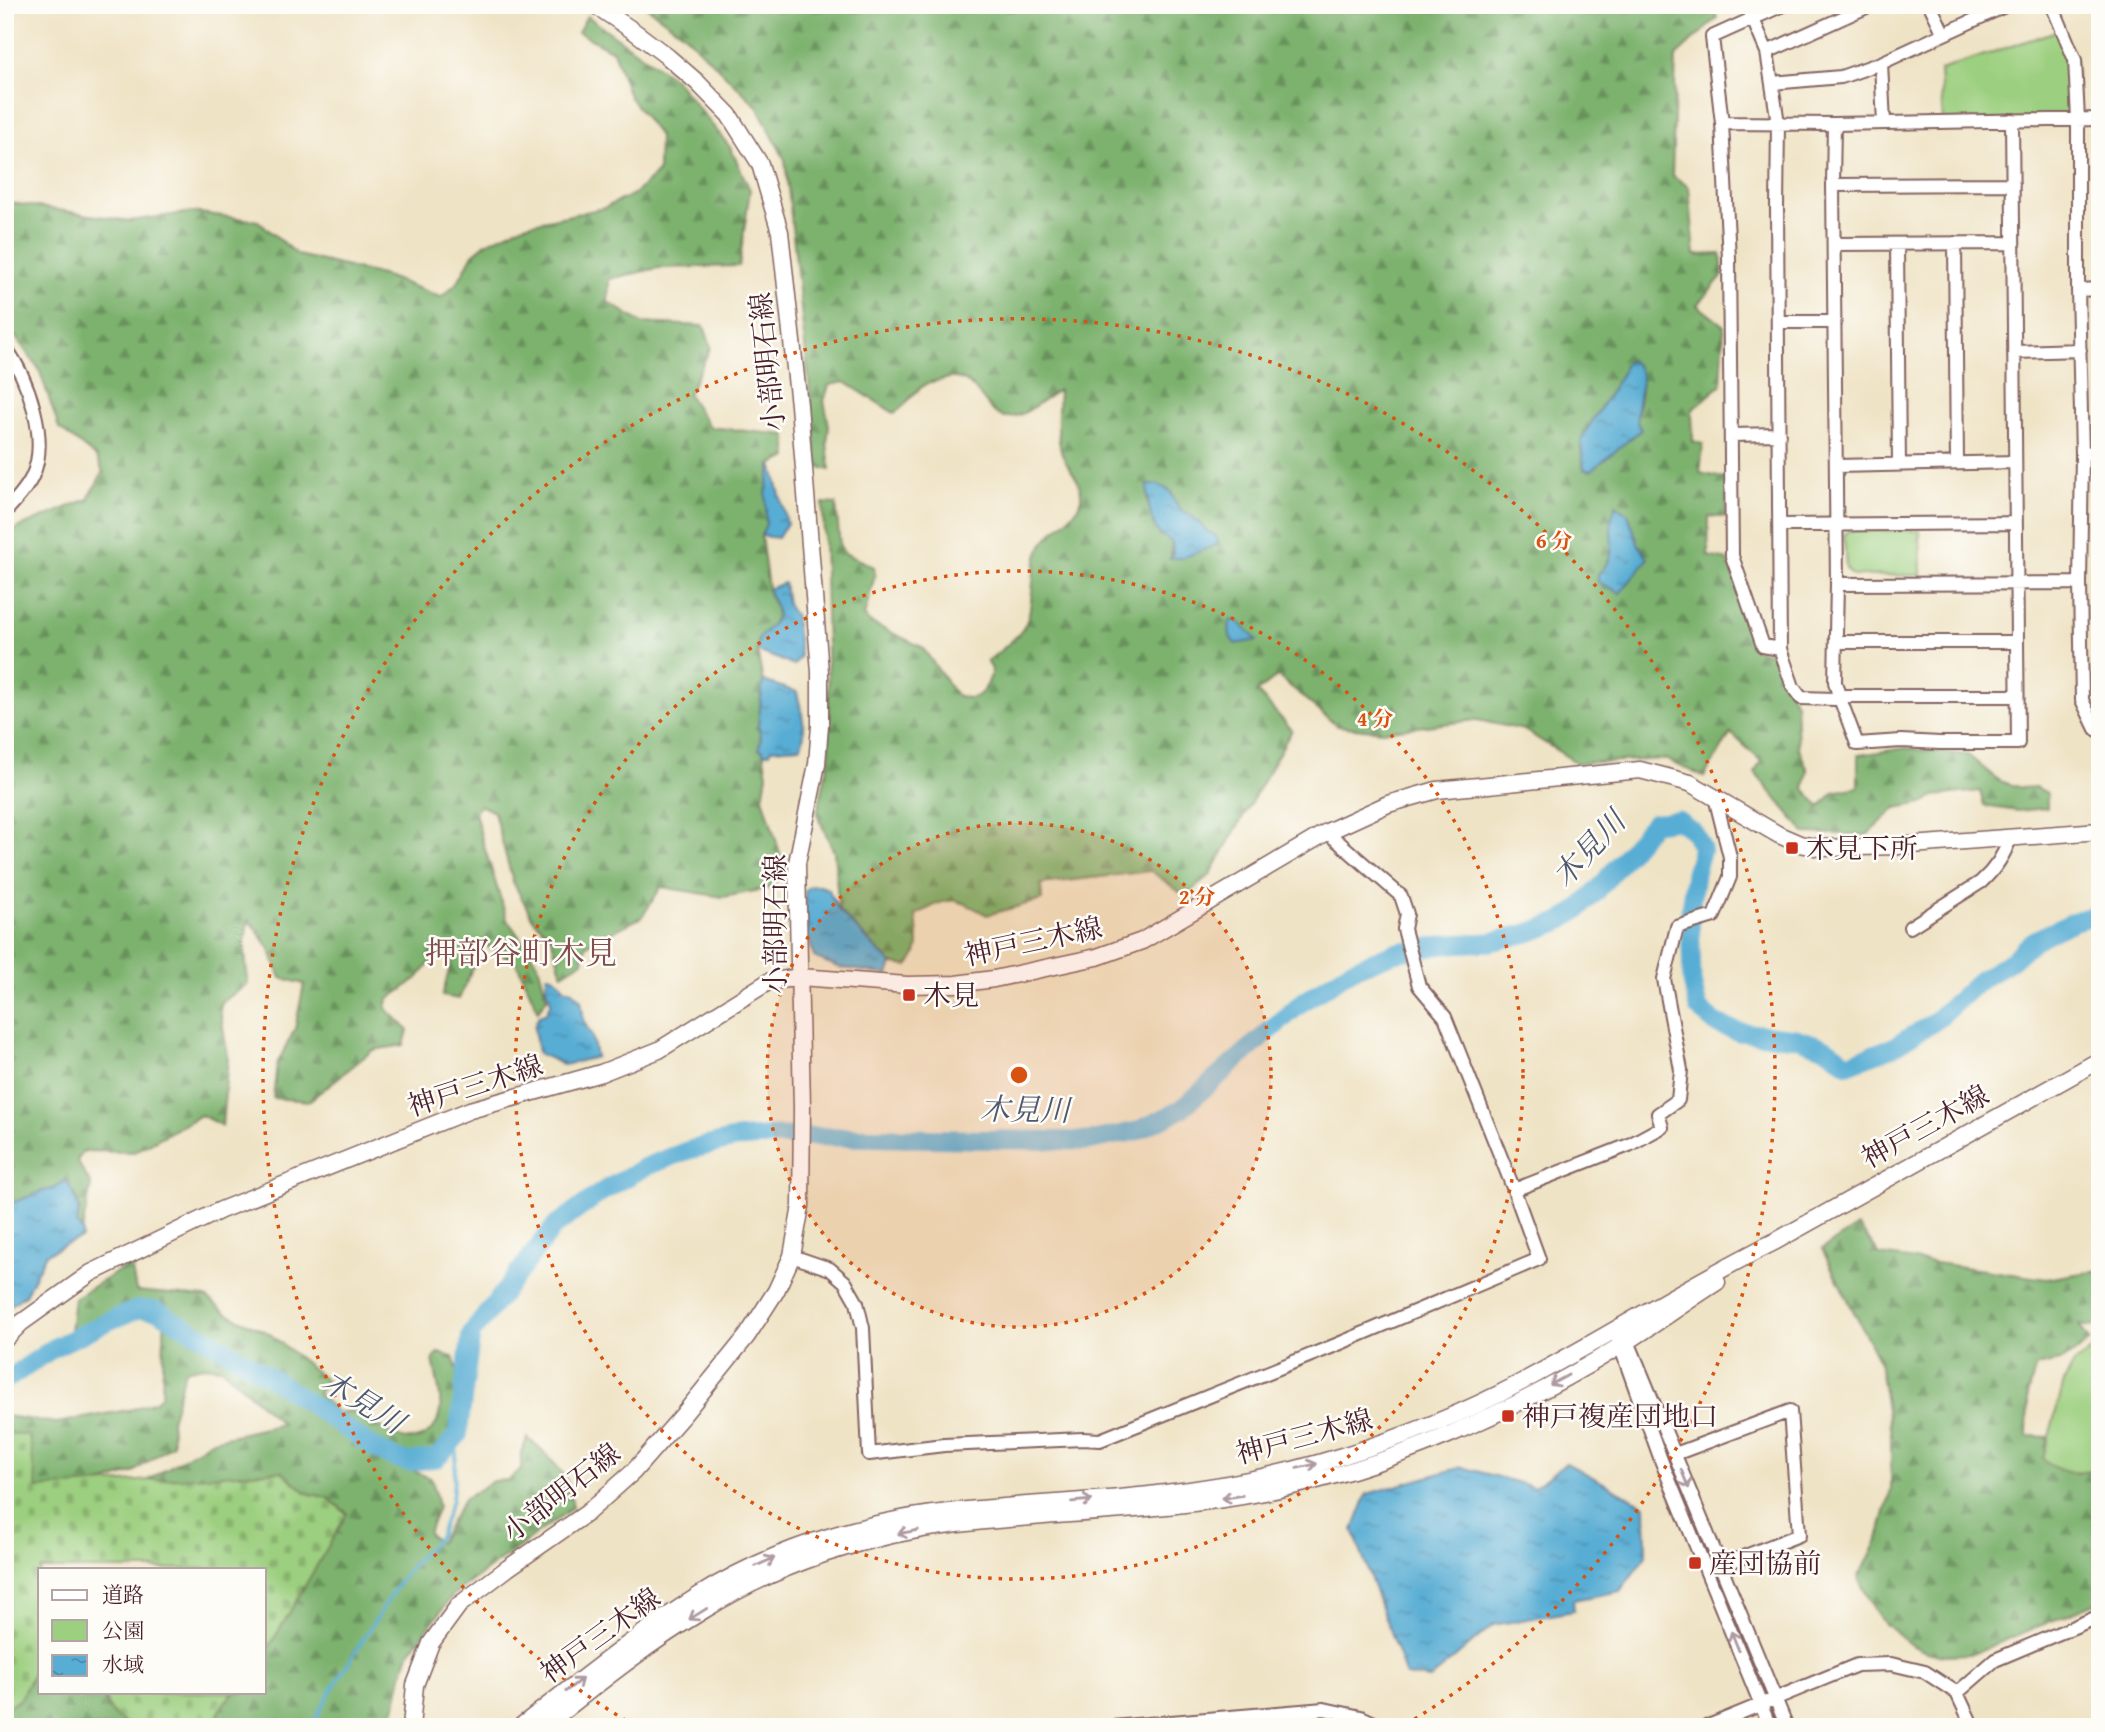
<svg xmlns="http://www.w3.org/2000/svg" width="2105" height="1732" font-family="'Gentium Book Plus','Noto Serif JP',serif">
<style>
.forest{fill:url(#forest-firs);stroke:#64684c;stroke-width:2;fill-rule:evenodd}
.cemetery{fill:url(#cemetery-stones);stroke:#737755;stroke-width:2}
.park{fill:#9ccf7f;stroke:#737755;stroke-width:2}
.water{fill:url(#water-ripples);stroke:#516680;stroke-width:2}
.lines{fill:none;stroke-linecap:round;stroke-linejoin:round}
.stream{stroke:#58add4;stroke-width:3.5}
.river{stroke:#58add4;stroke-width:19}
.minor-casing{stroke:#846461;stroke-width:16}
.major-casing{stroke:#846461;stroke-width:19}
.minor{stroke:#fff;stroke-width:12}
.major{stroke:#fff;stroke-width:16}
.oneway{stroke:#ae9aa0}
.ring{fill:none;stroke:#d8530f;stroke-width:3.5;stroke-dasharray:3.5 7}
.poi-dot{fill:#c8321e;stroke:#fdfcf7;stroke-width:2.5}
.labels{text-anchor:middle;stroke-width:5;stroke-linejoin:round;paint-order:stroke}
.street-label{font-size:28px;fill:#4a1f2b;stroke:#fdfcf7}
.poi-label{font-size:28px;fill:#4a1f2b;stroke:#fdfcf7;text-anchor:start}
.water-label{font-size:30px;font-style:italic;fill:#50586f;stroke:#fdfcf7}
.quarter-label{font-size:32px;fill:#814d4d;stroke:#fdfcf7}
.centre{fill:#d8530f;stroke:#fdfcf7;stroke-width:3.5}
.ring-label{font-size:21px;text-anchor:middle;font-weight:bold;fill:#d8530f;stroke:#fdfcf7;stroke-width:5;stroke-linejoin:round;paint-order:stroke}
</style>
<defs>
<pattern id="forest-firs" width="22" height="20" patternUnits="userSpaceOnUse" patternTransform="scale(1.75)"><rect width="22" height="20" fill="#7db26e"/><path d="M5 1l3.5 6h-7zM16 11l3.5 6h-7z" fill="#68905b"/></pattern>
<pattern id="cemetery-stones" width="16" height="16" patternUnits="userSpaceOnUse" patternTransform="scale(1.75)"><rect width="16" height="16" fill="#9ccf7f"/><path d="M2 7V4a2 2 0 0 1 4 0v3zM10 15v-3a2 2 0 0 1 4 0v3z" fill="#88b16e"/></pattern>
<pattern id="water-ripples" width="26" height="14" patternUnits="userSpaceOnUse" patternTransform="scale(1.75)"><rect width="26" height="14" fill="#58add4"/><path d="M2 4q2-2 4 0t4 0M15 11q2-2 4 0t4 0" fill="none" stroke="#4b8cac"/></pattern>
</defs>
<rect width="100%" height="100%" fill="#fdfcf7"/>
<filter id="ink" filterUnits="userSpaceOnUse"><feTurbulence type="fractalNoise" baseFrequency=".0143" numOctaves="2"/><feDisplacementMap in="SourceGraphic" scale="14" xChannelSelector="R" yChannelSelector="G"/><feConvolveMatrix kernelMatrix="1 2 1 2 8 2 1 2 1" color-interpolation-filters="sRGB"/></filter>
<filter id="wash" filterUnits="userSpaceOnUse"><feTurbulence type="fractalNoise" baseFrequency=".00686" numOctaves="4" result="noise"/><feDisplacementMap in="SourceGraphic" scale="28" xChannelSelector="R" yChannelSelector="G"/><feGaussianBlur stdDeviation="1.57" result="paint"/><feColorMatrix in="noise" values="0 0 0 0 0 0 0 0 0 0 0 0 0 0 0 0 0 1.4 0 .05"/><feComposite in="paint" operator="in"/></filter>
<g filter="url(#wash)">
<rect width="100%" height="100%" fill="#efe3c5"/>
<path class="forest" d="M644 5H1713L1717 18 1676 56 1672 175 1689 187 1695 255 1721 254 1723 275 1697 305 1724 326 1721 385 1692 410 1693 442 1703 444 1700 473 1727 479 1726 517H1709L1708 556 1728 560 1758 650 1776 655 1789 691 1796 703 1798 747 1808 770 1804 789 1820 807 1834 792 1858 787V755L1906 748 1968 755 1999 781 2021 788 2036 787 2047 793V808L2018 811 1984 806 1980 791 1934 796 1927 802 1896 808 1867 835 1805 833 1755 773 1761 761 1731 733 1704 777 1665 759 1577 763 1524 730 1477 720 1382 731 1337 726 1278 676 1257 692 1292 730 1210 875 1185 896 1151 871 1041 884 1042 900 987 915C950 895 952 896 916 915 917 935 923 951 908 966L892 964 839 911 834 852 817 814 830 756 823 503 836 504 840 546 844 553 874 567 875 575 864 616 869 622 922 647 956 695C978 705 989 688 992 669L987 662C998 652 1013 642 1022 630 1036 612 1029 569 1041 547 1050 529 1078 518 1081 498 1083 480 1067 469 1062 454 1056 436 1058 409 1059 390 1043 398 1026 418 1007 417 981 416 980 368 941 380 937 381 930 382 926 384 913 391 907 406 894 413L845 382 829 385 824 401 829 426 827 443 830 470 818 467 785 160 757 106 684 34ZM1622 373 1642 379 1637 418 1584 469 1581 444 1583 436ZM1170 491 1179 509 1193 517 1208 532 1215 535 1171 557 1172 542 1154 526 1147 499ZM1616 505 1628 514 1638 543 1598 574C1621 554 1607 531 1616 505Z
M587 16 675 79 730 147 750 190 739 266 658 268 609 279 608 302 642 323 704 326 711 347 688 394 709 427 786 435 788 457 772 464 766 494V525L761 536 769 596 776 607 777 615 771 626 759 639 757 651 763 681 758 726 761 739 759 749 763 750 767 775 763 797 782 860 780 876 770 888 723 897 661 887 642 917 586 945 583 961 562 974 551 937 533 919 513 882 494 812 480 805 475 812 483 843 507 919 538 964 547 998 538 1011 517 963 483 944 459 999 442 996 453 956 438 952 419 977 388 1000 386 1008 408 1030 404 1045 373 1050 309 1101 273 1098 277 1064 295 1029 304 984 281 978 269 947 249 920 244 943 248 984 222 1002 220 1010 228 1057 222 1126 201 1115 134 1152 83 1151 77 1161 91 1185 82 1230 77 1224 80 1209 75 1194 54 1189 43 1191 12 1203 5 1213V540L15 529 88 499 103 472 97 458 59 428 39 369 5 323V202L130 221 193 212 258 221 298 255 385 276 441 297 458 282 473 254 486 243 524 225 604 208 634 194 658 172 659 136 629 96 613 51 578 32Z
M1858 1226 1880 1255 2046 1279 2100 1270V1322L2092 1327 2079 1325 2090 1341 2064 1360 2036 1366 2028 1395 2027 1436 2048 1437 2045 1447 2075 1473 2100 1470V1601L1972 1654 1942 1655 1926 1652 1911 1645 1886 1625 1875 1611 1858 1578 1877 1543 1891 1489V1434L1879 1361 1822 1249Z
M137 1260 132 1270 136 1291 206 1297 226 1313 269 1333 327 1381 318 1394 339 1413C343 1412 347 1411 350 1411 371 1413 399 1452 425 1435 451 1419 437 1384 433 1359L438 1353 453 1357 458 1372 452 1431 437 1451 420 1455 416 1472 432 1479 438 1507 428 1533 439 1543 464 1499 493 1481 509 1480 521 1469V1452L528 1438C549 1458 575 1477 572 1508L454 1594 409 1653 401 1679 396 1704 386 1727H212L224 1703 234 1692H264V1647L271 1644 347 1513 328 1498 307 1493 281 1471 153 1481 150 1479 213 1440 282 1424 222 1368 203 1366 185 1370 171 1421 173 1444 132 1473 95 1485 36 1488 29 1436 5 1433V1416L57 1423 133 1409 156 1401 162 1395 165 1305 137 1303 70 1332 74 1298Z
M40 1661V1692H100L115 1717 133 1727H5V1708L19 1700Z"/>
<path class="cemetery" d="M5 1433 29 1435 37 1488 281 1471 307 1493 328 1498 347 1514 271 1644 264 1647V1569H40V1661L19 1700 5 1708Z
M100 1692H234L224 1703 212 1727H133L115 1717Z"/>
<path class="park" d="M2062 29 2075 60 2078 119 1943 121 1940 70Z
M1849 530 1920 531 1921 575 1853 576 1846 568 1844 535Z
M2100 1344V1470C2074 1473 2063 1477 2043 1458L2064 1382 2074 1363Z"/>
<path class="water" d="M1630 360C1653 375 1634 398 1637 419 1637 423 1639 426 1641 430L1591 471 1584 469 1581 444 1583 436 1622 373 1624 365Z
M772 464 787 523 778 538 761 536 766 524V494Z
M1151 485H1159L1170 491 1179 509 1193 517 1208 532 1215 535 1219 544 1182 558H1170L1173 554 1172 542C1168 539 1162 536 1158 532 1151 524 1147 497 1147 486Z
M1616 505 1628 514 1638 543 1648 559 1620 593 1598 582V574C1618 557 1610 544 1611 522 1612 516 1614 510 1616 505Z
M784 583 787 604 795 617 800 657 794 665 757 651C758 647 758 643 759 639 763 631 774 626 777 616 779 607 769 598 768 589Z
M1234 620 1241 624 1257 640 1236 644C1228 639 1229 630 1230 621Z
M763 681 797 692C800 708 809 732 800 747L771 749 770 753H763V750L759 749 761 739 758 726Z
M811 886H820L828 889 839 911 892 964 888 975 837 967 814 957C807 935 804 913 805 890Z
M547 975C556 975 560 982 565 989L572 991 581 1000 584 1022 592 1036 596 1057 564 1065 538 1053 534 1027 538 1017 546 1013 551 1002 546 987Z
M65 1180C76 1195 81 1206 77 1224L82 1230V1238L68 1243 46 1254 25 1295 5 1309V1213L12 1203 43 1191 54 1189Z
M1566 1463 1645 1505 1646 1556 1620 1591 1573 1600 1574 1611 1493 1625 1430 1679 1406 1676 1353 1530 1367 1494 1462 1467 1534 1487Z"/>
<g class="lines">
<path class="stream" d="M311 1727 332 1689 400 1581 419 1557 439 1537 452 1500 458 1435"/>
<path class="river" d="M5 1378 11 1377 55 1347 111 1320 139 1309 157 1311 225 1349 284 1386 373 1447 394 1458 409 1462 437 1458 458 1435 471 1334 554 1227 603 1191 645 1167 689 1150 734 1139 778 1136 1088 1141 1137 1131 1180 1110 1301 1003 1351 970 1393 953 1449 944 1491 942 1528 933 1559 922 1578 910 1596 892 1653 823 1678 820 1694 832 1702 848 1695 873 1690 911 1692 981 1698 1008 1716 1024 1739 1032 1796 1038 1826 1048 1848 1064 1893 1047 1934 1022 1980 980 2011 961 2033 941 2043 936 2075 921 2100 914"/>
</g>
</g>
<g filter="url(#ink)">
<g class="lines">
<g class="minor-casing">
<path id="minor" d="M1747 5 1767 52 1778 123 1777 208 1780 649 1793 687 1801 698 1835 699 1839 696H2017
M1930 5 1944 34
M2052 5 2075 60 2078 119V290L2082 454 2080 583 2082 700 2096 729 2100 731
M1767 52 1871 5
M1881 63 1884 123
M1772 83 1841 77 1881 63 2007 5
M1722 123 1834 124
M1833 185 2013 184
M1955 243 1957 463
M1834 244 2013 243
M1897 244 1899 464
M2078 290 2100 289
M1778 322H1834
M5 347C28 378 50 439 32 477 26 490 15 501 5 512
M2014 352 2080 350
M1731 435 1779 434
M2082 454 2100 451
M1837 466 2015 462
M1779 525 2015 523
M2080 583 1837 584 1833 185 1834 124 2100 119
M1837 584 1835 682 1839 696 1857 744 1901 741 1940 743H2018L2012 120
M1837 642H2016
M1780 649 1763 646 1732 556 1729 258 1722 123 1712 37 1783 5
M1910 927 1981 882C1994 870 2005 854 2010 838
M1514 1190 1629 1145 1662 1127 1658 1114 1678 1100 1681 1070 1664 979 1677 927 1714 916 1730 877V857L1715 797
M792 1256 830 1269 845 1282 857 1303 863 1328 869 1454 944 1445 1083 1439 1100 1440 1336 1345 1539 1259 1514 1190 1445 1017 1419 986 1404 929 1407 914 1401 896 1327 832
M1624 1337 1628 1341 1787 1727
M1618 1340 1661 1460 1770 1727
M1675 1454 1790 1411 1799 1535 1720 1566
M1957 1693 1995 1660 2100 1616
M1112 1727 1324 1709 1361 1717 1383 1727
M1706 1727 1857 1665 1891 1664 1925 1672 1957 1693 1973 1727"/>
</g>
<g class="major-casing">
<path id="major" d="M5 1339 21 1323 91 1273 221 1210 470 1110 601 1073 659 1050 768 982 800 977 907 985 956 984 994 979 1097 957 1142 941 1327 832 1388 804 1437 790 1640 770 1690 783 1779 835 1800 844 1820 848 1898 846 2100 831
M411 1727 415 1685 431 1643 459 1605 508 1568 587 1513 633 1472 683 1415 747 1336 776 1291 792 1256 801 1206 802 1108 797 863 817 764 820 725V672L799 405 780 232 760 164 729 115 697 82 668 57 635 32 595 5
M520 1727C578 1682 636 1635 698 1596 757 1559 828 1533 896 1520 982 1504 1070 1505 1157 1494 1211 1488 1267 1478 1319 1463 1381 1445 1441 1423 1499 1394 1593 1346 1681 1288 1776 1241L2100 1060
M543 1727C595 1686 647 1644 704 1610 780 1563 869 1534 958 1524 1060 1512 1163 1512 1265 1492 1389 1468 1513 1412 1620 1346 1653 1326 1684 1303 1717 1282"/>
</g>
<use href="#minor" class="minor"/>
<use href="#major" class="major"/>
</g>
<defs><path id="oneway-shaft" d="M-6 0H5M1.5-3L5.5 0L1.5 3" fill="none" stroke-width="1.6" stroke-linecap="round" stroke-linejoin="round" transform="scale(1.75)"/></defs>
<g class="oneway">
<use href="#oneway-shaft" transform="translate(1559 1380) rotate(151)"/>
<use href="#oneway-shaft" transform="translate(1307 1466) rotate(-13)"/>
<use href="#oneway-shaft" transform="translate(1685 1479) rotate(68)"/>
<use href="#oneway-shaft" transform="translate(1232 1497) rotate(171)"/>
<use href="#oneway-shaft" transform="translate(1082 1501) rotate(-5)"/>
<use href="#oneway-shaft" transform="translate(908 1532) rotate(170)"/>
<use href="#oneway-shaft" transform="translate(765 1562) rotate(-24)"/>
<use href="#oneway-shaft" transform="translate(698 1614) rotate(148)"/>
<use href="#oneway-shaft" transform="translate(1735 1641) rotate(-112)"/>
<use href="#oneway-shaft" transform="translate(574 1685) rotate(-38)"/>
</g>
</g>
<circle cx="1019" cy="1075" r="252" fill="#d8530f" fill-opacity=".12"/>
<g class="ring">
<circle cx="1019" cy="1075" r="252"/>
<circle cx="1019" cy="1075" r="504"/>
<path d="M635 1726A756 756 0 1 1 1403 1726"/>
</g>
<g class="poi-dot">
<rect x="1785" y="841" width="14" height="14" rx="3.5"/>
<rect x="902" y="988" width="14" height="14" rx="3.5"/>
<rect x="1501" y="1409" width="14" height="14" rx="3.5"/>
<rect x="1688" y="1556" width="14" height="14" rx="3.5"/>
</g>
<g class="labels">
<g class="street-label">
<text transform="translate(767 362) rotate(-96)" y="10">小部明石線</text>
<text transform="translate(775 924) rotate(-90)" y="10">小部明石線</text>
<text transform="translate(1033 941) rotate(-12)" y="10">神戸三木線</text>
<text transform="translate(475 1085) rotate(-18)" y="10">神戸三木線</text>
<text transform="translate(1925 1126) rotate(-29)" y="10">神戸三木線</text>
<text transform="translate(1304 1436) rotate(-15)" y="10">神戸三木線</text>
<text transform="translate(561 1492) rotate(-38)" y="10">小部明石線</text>
<text transform="translate(600 1635) rotate(-36)" y="10">神戸三木線</text>
</g>
<g class="poi-label">
<text x="1806" y="858">木見下所</text>
<text x="923" y="1005">木見</text>
<text x="1522" y="1426">神戸複産団地口</text>
<text x="1709" y="1573">産団協前</text>
</g>
<g class="water-label">
<text transform="translate(1589 849) rotate(-47)" y="10">木見川</text>
<text transform="translate(1025 1110) rotate(1)" y="10">木見川</text>
<text transform="translate(363 1402) rotate(32)" y="10">木見川</text>
</g>
<g class="quarter-label">
<text x="521" y="964">押部谷町木見</text>
</g>
</g>
<circle cx="1019" cy="1075" r="10" class="centre"/>
<g class="ring-label">
<text x="1554" y="548">6 分</text>
<text x="1375" y="726">4 分</text>
<text x="1197" y="904">2 分</text>
</g>
<rect width="2105" height="1732" fill="none" stroke="#fdfcf7" stroke-width="28"/>
<rect x="38" y="1568" width="228" height="126" fill="#fdfcf7" stroke="#b5a4a5" stroke-width="2"/>
<rect x="52" y="1590" width="35" height="10" fill="#ffffff" stroke="#b5a4a5" stroke-width="2"/>
<text x="102" y="1602" font-size="21" fill="#4a1f2b">道路</text>
<rect x="52" y="1620" width="35" height="21" fill="#9ccf7f" stroke="#b5a4a5" stroke-width="2"/>
<text x="102" y="1638" font-size="21" fill="#4a1f2b">公園</text>
<rect x="52" y="1655" width="35" height="21" fill="url(#water-ripples)" stroke="#b5a4a5" stroke-width="2"/>
<text x="102" y="1672" font-size="21" fill="#4a1f2b">水域</text>
</svg>
